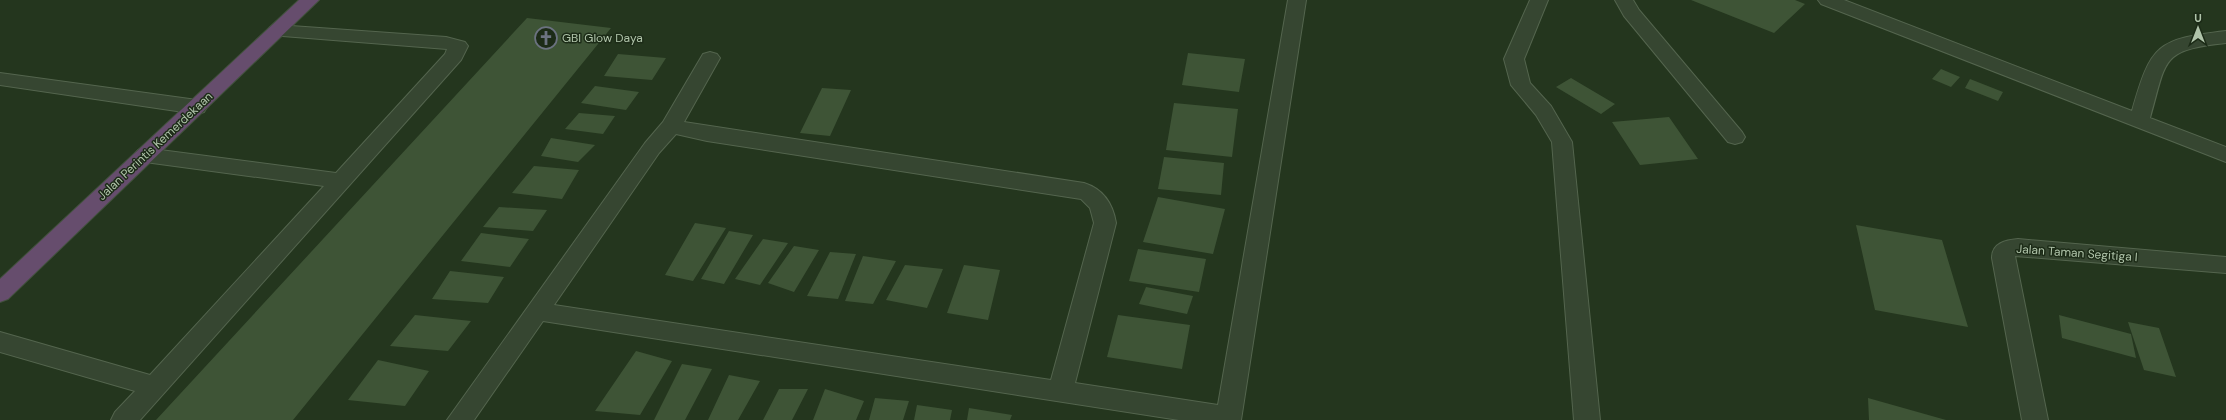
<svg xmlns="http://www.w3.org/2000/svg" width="2226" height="420" font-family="'DM Sans',sans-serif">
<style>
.building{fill:#3e5436}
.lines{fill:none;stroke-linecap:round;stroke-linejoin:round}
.minor-casing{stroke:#54654e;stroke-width:2}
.highway-casing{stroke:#41513c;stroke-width:2}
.minor{fill:#364631;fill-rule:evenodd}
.highway{fill:#664d6d;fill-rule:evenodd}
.labels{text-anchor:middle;stroke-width:3;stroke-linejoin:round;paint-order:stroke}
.poi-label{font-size:12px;fill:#b0c4aa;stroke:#1c2b17;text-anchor:start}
.street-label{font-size:12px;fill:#b0c4aa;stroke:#1c2b17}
</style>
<rect width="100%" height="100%" fill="#24361e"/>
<path class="building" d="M1691 0H1795L1805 4 1774 33Z
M527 18 611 28 293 420H156Z
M1188 53 1245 59 1239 92 1182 85Z
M618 54 666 58 652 80 604 76Z
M1941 69 1960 77 1951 87 1932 79Z
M1571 78 1615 104 1601 114 1556 87Z
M1970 79 2003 92 1998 101 1965 88Z
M595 86 639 92 626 110 581 103Z
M822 88 851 90 830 136 800 133Z
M1174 103 1238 109 1232 157 1166 150Z
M579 113 615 116 603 134 565 129Z
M1669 117 1698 159 1640 165 1612 122Z
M551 138 595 145 578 162 541 156Z
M1164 157 1224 163 1221 195 1158 189Z
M534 166 579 170 562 199 512 193Z
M1158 197 1225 209 1213 254 1143 242Z
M499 207 547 210 533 231 483 227Z
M695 223 726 228 693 281 665 275Z
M1856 225 1942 240 1968 327 1875 310Z
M729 231 753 235 724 284 701 279Z
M481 233 529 239 510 267 461 261Z
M763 239 788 243 760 285 735 279Z
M794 246 819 250 794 292 768 283Z
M1138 249 1206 259 1199 292 1129 281Z
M830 252 856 254 838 299 807 296Z
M863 256 896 261 873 304 845 301Z
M905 265 943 269 927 308 886 300Z
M964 265 1000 270 988 320 947 313Z
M450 271 504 277 488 303 432 299Z
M1146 287 1193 296 1187 314 1139 304Z
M415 315 471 321 448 351 390 346Z
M1118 315 1190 325 1182 369 1107 357Z
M2059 315 2131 334 2136 358 2062 338Z
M2128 322 2159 328 2176 377 2144 370Z
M636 351 672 361 640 415 595 411Z
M378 360 429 371 405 406 348 400Z
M682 364 712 369 685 420H654Z
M729 375 760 381 738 420H708Z
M779 389H808L792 420H763Z
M825 389 864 401 856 420H813Z
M875 398 909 401 903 420H869Z
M1868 398 1946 420H1869Z
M917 405 952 410 950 420H914Z
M969 408 1012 415 1010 420H967Z"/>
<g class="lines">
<g class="minor-casing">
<path id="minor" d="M1288 0H1306L1241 420H1179L543 321 474 420H447L645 143 663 122 703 54 710 52 717 54 720 58 684 122 1084 183C1103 189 1113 204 1116 223L1075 383 1218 405ZM676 134 707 141 1081 199 1090 208 1094 223 1051 380 554 305 659 153Z
M1530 0H1548L1524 59 1530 83 1551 106 1572 142 1600 420H1574L1552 142 1536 115 1511 85 1504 59Z
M1615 0H1633L1639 10 1742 132 1745 137 1742 142 1735 144 1728 142 1624 16Z
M1818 0H1844L2132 111C2151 44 2157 39 2226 31V43C2160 50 2167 59 2150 118L2226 147V162L1821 4Z
M277 25 446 37 465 42 468 46 461 60 140 420H111L115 412 135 391 0 352V332L150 375 324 186 145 162 138 160 134 155 138 150 145 148 336 173 445 54 447 49 270 35 268 31 270 27Z
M0 73 197 100 204 102 207 107 204 112 197 114 0 85Z
M2018 239 2226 257V273L2015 256 2048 420H2022L1992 258C1992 243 2006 240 2018 239Z"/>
</g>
<g class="highway-casing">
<path id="highway" d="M299 0H319L8 299 0 302V279Z"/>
</g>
<use href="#minor" class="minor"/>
<use href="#highway" class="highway"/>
</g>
<defs>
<g id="church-ring" transform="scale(1.15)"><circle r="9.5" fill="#1c2b17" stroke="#6b7280" stroke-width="1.5"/><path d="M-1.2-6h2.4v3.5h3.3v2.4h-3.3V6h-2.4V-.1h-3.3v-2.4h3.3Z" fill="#6b7280"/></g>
</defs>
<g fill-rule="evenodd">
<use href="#church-ring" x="546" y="38"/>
</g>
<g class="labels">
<g class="poi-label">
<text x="562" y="42">GBI Glow Daya</text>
</g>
<g class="street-label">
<text transform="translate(155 146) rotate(-43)" y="4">Jalan Perintis Kemerdekaan</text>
<text transform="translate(2077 253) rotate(4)" y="4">Jalan Taman Segitiga I</text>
</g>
</g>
<g transform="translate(2198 28)" stroke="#1c2b17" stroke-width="3" paint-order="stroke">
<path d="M0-3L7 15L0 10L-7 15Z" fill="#b0c4aa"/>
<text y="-6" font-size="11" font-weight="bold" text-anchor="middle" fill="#b0c4aa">U</text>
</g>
</svg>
